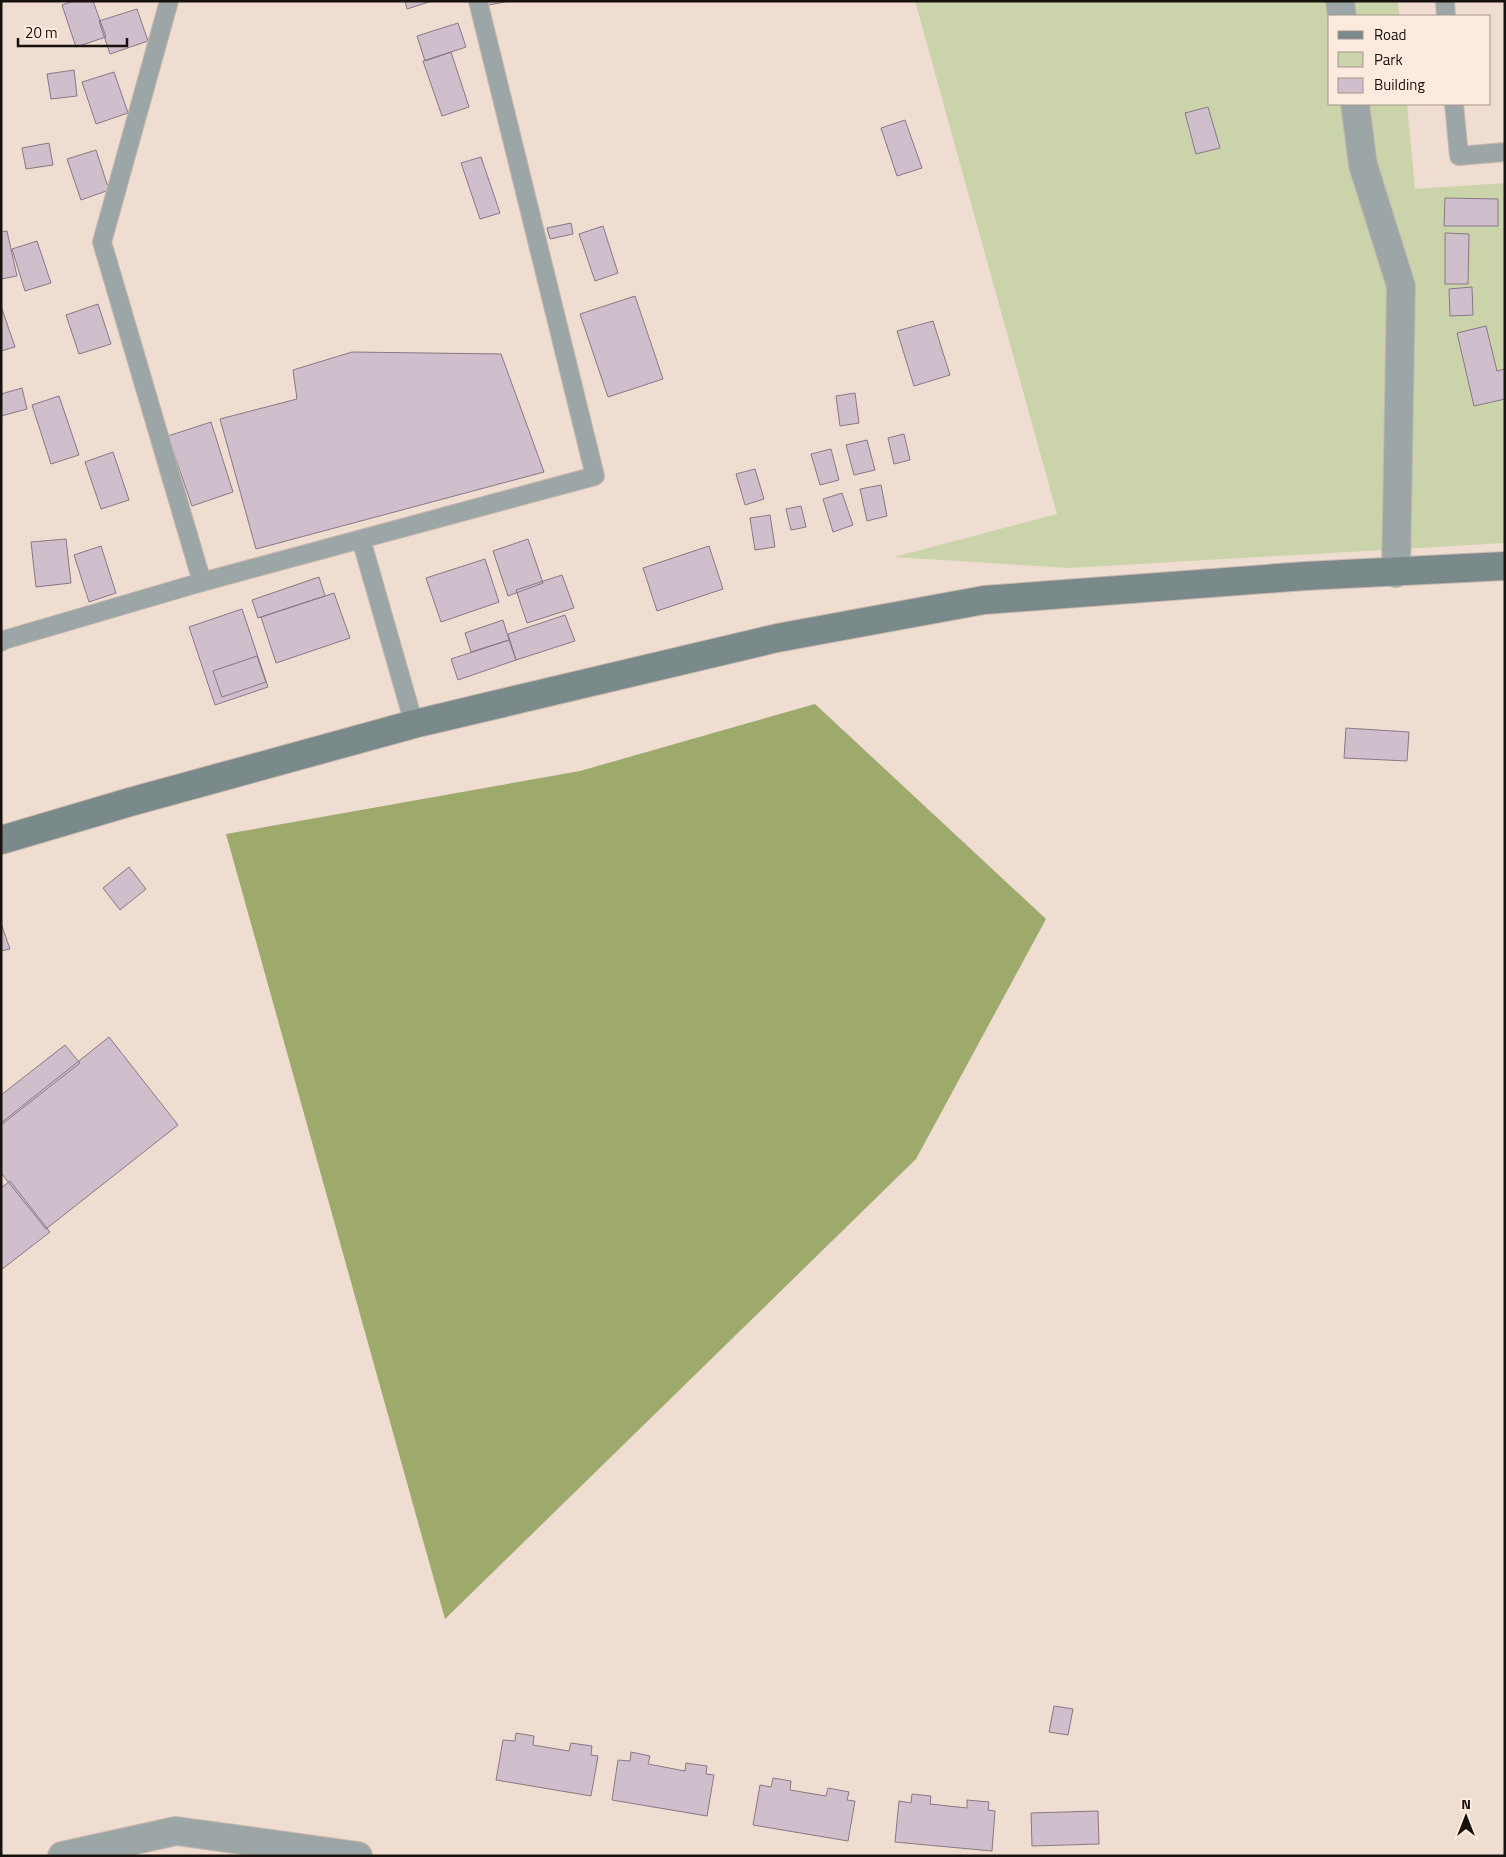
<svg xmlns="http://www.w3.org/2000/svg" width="1506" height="1857" font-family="'Titillium Web',sans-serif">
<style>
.green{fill:#cbd3ab}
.forest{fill:#9ea96c}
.building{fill:#cfbecb;stroke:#887884}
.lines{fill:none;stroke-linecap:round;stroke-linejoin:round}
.lane-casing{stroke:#c9b8ae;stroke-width:20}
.street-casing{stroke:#c9b8ae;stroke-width:30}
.secondary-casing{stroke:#c9b8ae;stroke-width:30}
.lane{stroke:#9ca6a7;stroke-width:18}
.street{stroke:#9ca6a7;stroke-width:28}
.secondary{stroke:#7a898a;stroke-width:28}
</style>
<rect width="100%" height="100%" fill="#f0ddd1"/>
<path class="green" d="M915 1H1398L1399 16H1330V104H1407L1415 189 1505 183V543L1069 568 894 557 1057 514Z"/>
<path class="forest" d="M815 704 1046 919 916 1159 445 1619 226 834 580 771Z"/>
<path class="building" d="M73 1H93L106 37 76 47 62 5Z
M405 1H432L407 9Z
M483 1H509L484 6Z
M137 9 148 41 110 54 99 21Z
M458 23 466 47 425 61 417 36Z
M451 52 469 107 442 116 423 61Z
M74 70 77 96 51 99 47 74Z
M114 72 128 113 96 124 82 82Z
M1208 107 1220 148 1196 154 1185 113Z
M905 120 922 168 897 176 881 128Z
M49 143 53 165 26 169 22 148Z
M96 150 109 190 81 200 67 159Z
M481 157 500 213 480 219 461 163Z
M1445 198 1498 199V226H1444Z
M571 223 573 234 550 239 547 228Z
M603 226 618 273 595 281 579 234Z
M7 231 17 276 1 279V232Z
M1445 233 1469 234 1468 284H1445Z
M37 241 51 283 25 291 12 249Z
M1472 287 1473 315 1450 316 1449 289Z
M635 296 663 379 608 397 580 314Z
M98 304 111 344 79 354 66 315Z
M1 306 15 347 1 351Z
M933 321 950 375 914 386 897 331Z
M1486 326 1497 371 1505 369V399L1474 406 1457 333Z
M352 352 501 354 544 472 256 549 220 419 297 399 293 370Z
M22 388 27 409 1 416V394Z
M855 393 859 423 840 426 836 396Z
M59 396 79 455 51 464 32 405Z
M211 422 233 492 192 506 168 436Z
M904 434 910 460 894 464 888 438Z
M867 440 875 470 854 475 846 445Z
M831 449 839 480 820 485 811 454Z
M113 452 129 500 101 509 85 462Z
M755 469 764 499 745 505 736 474Z
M881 485 887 516 867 521 860 489Z
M842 493 853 525 833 532 823 499Z
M801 506 806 527 791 530 786 509Z
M770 515 775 547 755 550 750 518Z
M66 539 71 583 36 587 31 542Z
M528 539 543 583 508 596 493 551Z
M101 546 116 593 89 602 74 555Z
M709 546 723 589 657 611 643 568Z
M485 559 499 602 441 622 426 578Z
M562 575 574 608 527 623 516 590Z
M319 577 325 596 258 618 252 600Z
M334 593 350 638 276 663 261 617Z
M242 609 268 687 215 705 189 627Z
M565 615 575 641 516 660 508 634Z
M503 620 509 640 471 652 465 633Z
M509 640 516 660 458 680 451 659Z
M257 656 266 682 222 697 213 671Z
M1346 728 1409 732 1407 761 1344 758Z
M129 867 146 889 120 910 103 888Z
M1 923 10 949 1 951Z
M109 1037 178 1125 46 1229 1 1173V1123Z
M65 1045 80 1063 1 1125V1095Z
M10 1181 50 1232 1 1270V1188Z
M1054 1706 1073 1709 1068 1735 1049 1732Z
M516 1733 534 1736 533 1745 569 1751 571 1743 592 1746 591 1755 598 1756 591 1796 496 1780 503 1740 515 1741Z
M631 1752 650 1756 648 1764 685 1771 686 1763 707 1766 706 1774 714 1775 707 1816 612 1800 618 1760 630 1761Z
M773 1778 791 1781 790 1790 826 1796 828 1788 849 1792 847 1800 855 1801 848 1841 753 1825 760 1785 771 1787Z
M912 1794 931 1796 930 1804 967 1808V1800L989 1802 988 1810 995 1811 992 1851 895 1842 899 1801 911 1803Z
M1098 1811 1099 1844 1032 1846 1031 1813Z"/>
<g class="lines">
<g class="lane-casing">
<path id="lane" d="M169 1 102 242 202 582 595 476 478 1
M1445 1 1446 16
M1454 104 1459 156 1505 152
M361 539 414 724
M1 642 4 640 202 582"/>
</g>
<g class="street-casing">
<path id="street" d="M1340 1 1342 16
M1355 104 1363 165 1401 286 1396 573
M62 1856 176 1831 358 1856"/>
</g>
<g class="secondary-casing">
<path id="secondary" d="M1 840 130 802 414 724 777 638 984 600 1305 576 1505 566"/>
</g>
<use href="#lane" class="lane"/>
<use href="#street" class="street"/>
<use href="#secondary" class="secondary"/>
</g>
<rect width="1506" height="1857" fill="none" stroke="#18120e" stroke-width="5"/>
<rect x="1328" y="15" width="162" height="90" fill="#fdeadf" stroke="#a1948b"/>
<rect x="1338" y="31" width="25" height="8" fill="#7a898a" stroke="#a1948b"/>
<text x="1374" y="40" font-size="15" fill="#18120e">Road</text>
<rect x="1338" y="52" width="25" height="15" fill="#cbd3ab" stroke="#a1948b"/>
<text x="1374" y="65" font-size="15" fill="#18120e">Park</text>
<rect x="1338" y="78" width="25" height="15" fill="#cfbecb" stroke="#a1948b"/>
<text x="1374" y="90" font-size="15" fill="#18120e">Building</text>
<g transform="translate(1466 1817)" stroke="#fdeadf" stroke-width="4" paint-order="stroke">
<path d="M0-4L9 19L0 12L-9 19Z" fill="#18120e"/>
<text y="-8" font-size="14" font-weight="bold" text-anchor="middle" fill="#18120e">N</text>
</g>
<path d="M18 38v8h109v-8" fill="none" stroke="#18120e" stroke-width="2.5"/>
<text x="25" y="38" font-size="15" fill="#18120e" stroke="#fdeadf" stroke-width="4" paint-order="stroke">20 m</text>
</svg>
